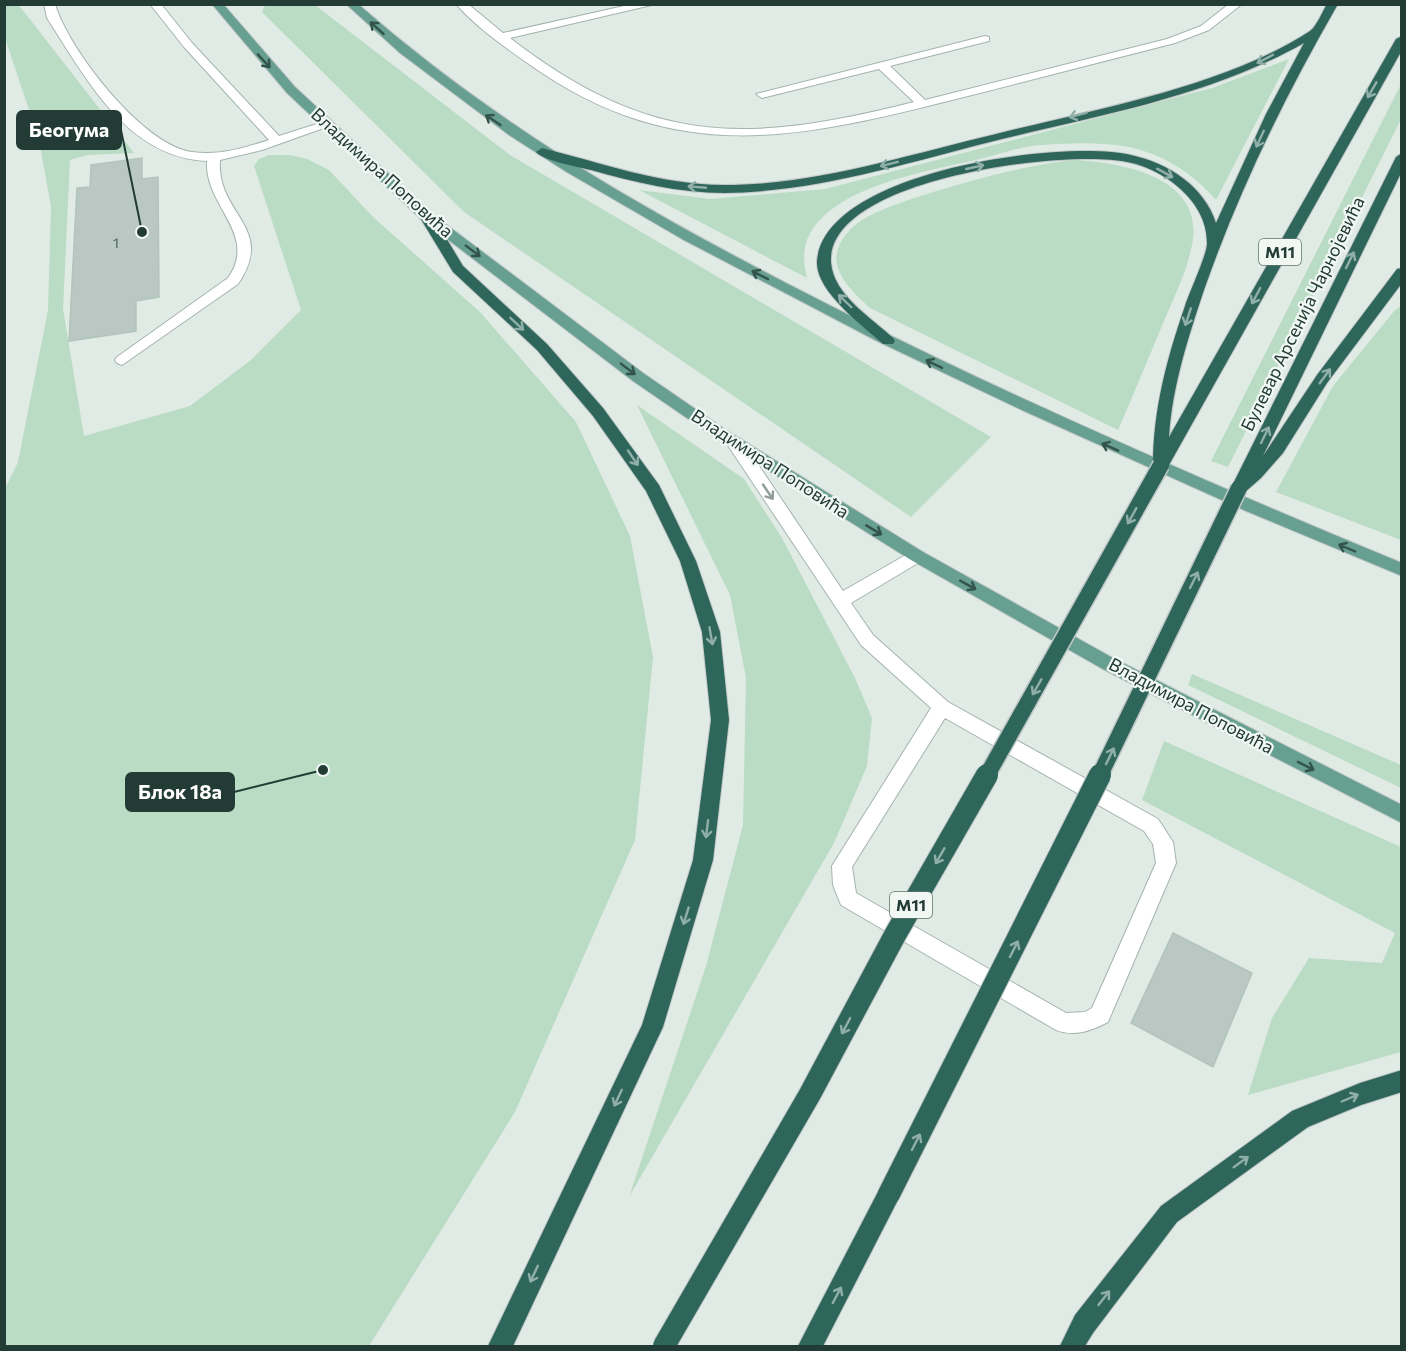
<svg xmlns="http://www.w3.org/2000/svg" width="1406" height="1351" font-family="Commissioner,sans-serif">
<style>
.green{fill:#badbc4}
.building{fill:#b9c8c2;stroke:#b3c4bd;stroke-width:1.5}
.lines{fill:none;stroke-linecap:round;stroke-linejoin:round}
.minor-casing{stroke:#a4b3ad;stroke-width:2}
.major-casing{stroke:#c1c8c6;stroke-width:2}
.highway-casing{stroke:#c1c8c6;stroke-width:2}
.minor{fill:#fff;fill-rule:evenodd}
.major{fill:#679f91;fill-rule:evenodd}
.highway{fill:#2f665b;fill-rule:evenodd}
.highway-bridge-far1-casing{stroke:#c1c8c6;stroke-width:19;stroke-linecap:butt}
.highway-bridge-casing{stroke:#c1c8c6;stroke-width:24;stroke-linecap:butt}
.highway-bridge-far1{stroke:#2f665b;stroke-width:16}
.highway-bridge{stroke:#2f665b;stroke-width:22}
.oneway{stroke:#33544b}
.oneway2{stroke:#90afa8}
.oneway3{stroke:#909d9a}
.labels{text-anchor:middle;stroke-width:4.5;stroke-linejoin:round;paint-order:stroke}
.far-number-label{font-size:14px;fill:#485e58}
.shield{fill:#f1f8f4;stroke:#60746e;stroke-width:1.5}
.shield-label{font-size:16px;font-weight:bold;fill:#223b34}
.street-label{font-size:18px;fill:#223b34;stroke:#f1f8f4}
.leader{fill:none;stroke:#223b34;stroke-width:2}
.callout-dot{fill:#223b34;stroke:#f1f8f4;stroke-width:2}
.callout{fill:#223b34;stroke:#223b34;stroke-width:2}
.callout-label{font-size:20px;text-anchor:middle;font-weight:bold;fill:#fff}
</style>
<rect width="100%" height="100%" fill="#e1ebe6"/>
<path class="green" d="M18 4 134 153 88 155 70 160 63 309 84 436 190 406 251 360 301 310 254 166 259 159 269 155H290L307 159 329 170 373 217 480 312 576 422 630 536 653 657 635 840 515 1112 369 1346H5L4 491 18 462 48 310 51 207 39 140 5 38V5Z
M265 5H315L510 155 991 437 911 517 464 212 262 12Z
M1289 59 1216 200C1193 173 1160 152 1124 146 1098 142 1068 143 1042 145 1022 146 1000 154 980 159 930 171 842 184 812 230 802 246 803 261 807 278L639 190 710 199 825 189 1212 88Z
M1401 84V119L1228 467 1211 461Z
M1072 160C1118 162 1201 175 1193 239 1189 267 1175 295 1164 321 1149 357 1134 393 1118 430L870 308C856 295 832 274 837 252 840 239 851 227 862 220 882 208 908 200 930 193 976 179 1023 166 1072 160Z
M1401 306V540L1276 492 1333 386 1395 310Z
M637 405 744 479 782 538 855 678 872 718 867 766 834 843 629 1197 706 966 743 825 746 678 730 595Z
M1192 674 1401 765V788L1188 685Z
M1164 741 1401 847V1052L1248 1095 1272 1018 1309 958 1382 963 1395 933 1142 800Z"/>
<path class="building" d="M142 158V179L158 177 159 297 136 301V331L69 341 77 188 90 187 91 165Z
M1173 933 1252 973 1213 1067 1131 1023Z"/>
<g class="lines">
<g class="minor-casing">
<path id="minor" d="M44 4H55C68 49 143 146 192 152 219 156 244 148 269 140L184 47 150 4H161L192 43 279 136 326 121 332 125 262 150 220 160C216 215 277 227 238 284L122 365 117 363 115 360 117 357 228 278C259 234 204 206 207 161 127 158 86 78 47 18Z
M456 4H468L503 33 633 4H656L510 38C651 147 747 144 914 102L879 69 762 98 756 94 985 36 989 37V41L890 66 925 100 1167 39 1201 26 1229 4H1242L1209 30 1175 43C1105 61 1034 79 964 97 798 139 675 169 526 62 502 45 475 26 456 4Z
M735 438 741 439 843 591 911 552H923L925 556 923 560 851 603 873 635 948 702 1158 819 1173 842 1176 863 1108 1022C1091 1031 1074 1037 1056 1030L841 905 833 885 832 866 931 708 861 645 729 447 727 443 729 439ZM945 718 1144 831 1153 844 1156 863 1092 1008 1085 1012 1066 1013 856 893 852 867Z"/>
</g>
<g class="major-casing">
<path id="major" d="M212 4H223L295 87 431 213 643 373 723 428 923 552 1113 658 1402 805V823L1101 668 911 560 713 436 633 381 421 219 287 93Z
M346 4H358C510 137 672 226 851 316 1031 406 1216 486 1402 563V576L1246 511 1024 411 877 341 682 239 565 171 509 135 400 53Z"/>
</g>
<g class="highway-casing">
<path id="highway" d="M1327 4H1338C1285 96 1239 190 1204 290 1188 338 1172 387 1169 437L1396 39 1402 36V50L1169 465 1161 471 1153 465C1153 410 1167 358 1185 306 1189 293 1208 253 1207 242 1207 201 1164 169 1127 162 1067 149 827 178 831 262 833 295 872 318 893 338L895 341 893 344H883C863 326 815 291 817 261 824 171 1063 139 1131 155 1168 163 1204 186 1216 223L1266 114 1304 43C1209 97 1096 116 990 142 903 164 815 192 724 193 679 193 634 182 591 170 578 167 544 161 536 152L542 148C602 163 661 185 724 185 816 185 907 155 996 134 1095 109 1224 87 1310 31 1317 26 1322 12 1327 4Z
M1402 153V171L1263 456 1317 375 1397 269 1402 268V283L1327 383 1283 453 1261 478 1245 492H1233L1231 488 1396 157Z
M426 212 433 216 463 266 547 344 603 408 659 485 696 561 720 632 729 720 713 860 663 1027 513 1346H488L642 1025 693 860 711 720 702 632 680 561 646 491 593 416 537 350 453 272 419 216Z
M1402 1070V1092L1361 1105 1308 1127 1177 1222 1093 1333 1085 1346H1060L1075 1315 1161 1206 1292 1111 1360 1083Z
M889 1182 897 1186 901 1194 823 1346H798L881 1186Z"/>
</g>
<use href="#minor" class="minor"/>
<use href="#major" class="major"/>
<use href="#highway" class="highway"/>
<g class="highway-bridge-far1-casing">
<path id="highway-bridge-far1" d="M986 777 1161 465
M1099 777 1239 488"/>
</g>
<g class="highway-bridge-casing">
<path id="highway-bridge" d="M889 1194 1100 775
M664 1346 810 1094 895 935 987 775"/>
</g>
<use href="#highway-bridge-far1" class="highway-bridge-far1"/>
<use href="#highway-bridge" class="highway-bridge"/>
</g>
<defs><path id="oneway-shaft" d="M-6 0H5M1.5-3L5.5 0L1.5 3" fill="none" stroke-width="1.6" stroke-linecap="round" stroke-linejoin="round" transform="scale(1.5)"/></defs>
<g class="oneway">
<use href="#oneway-shaft" transform="translate(377 28) rotate(-138)"/>
<use href="#oneway-shaft" transform="translate(264 61) rotate(47)"/>
<use href="#oneway-shaft" transform="translate(493 120) rotate(-146)"/>
<use href="#oneway-shaft" transform="translate(473 251) rotate(37)"/>
<use href="#oneway-shaft" transform="translate(760 275) rotate(-153)"/>
<use href="#oneway-shaft" transform="translate(934 364) rotate(-154)"/>
<use href="#oneway-shaft" transform="translate(628 369) rotate(37)"/>
<use href="#oneway-shaft" transform="translate(1110 447) rotate(-156)"/>
<use href="#oneway-shaft" transform="translate(874 530) rotate(31)"/>
<use href="#oneway-shaft" transform="translate(1347 548) rotate(-157)"/>
<use href="#oneway-shaft" transform="translate(968 585) rotate(29)"/>
<use href="#oneway-shaft" transform="translate(1306 766) rotate(27)"/>
</g>
<g class="oneway2">
<use href="#oneway-shaft" transform="translate(1265 59) rotate(152)"/>
<use href="#oneway-shaft" transform="translate(1372 90) rotate(120)"/>
<use href="#oneway-shaft" transform="translate(1078 115) rotate(165)"/>
<use href="#oneway-shaft" transform="translate(1260 139) rotate(115)"/>
<use href="#oneway-shaft" transform="translate(889 164) rotate(166)"/>
<use href="#oneway-shaft" transform="translate(975 167) rotate(-13)"/>
<use href="#oneway-shaft" transform="translate(1165 173) rotate(29)"/>
<use href="#oneway-shaft" transform="translate(697 187) rotate(-175)"/>
<use href="#oneway-shaft" transform="translate(1350 260) rotate(-64)"/>
<use href="#oneway-shaft" transform="translate(1256 296) rotate(118)"/>
<use href="#oneway-shaft" transform="translate(845 301) rotate(-136)"/>
<use href="#oneway-shaft" transform="translate(1188 317) rotate(108)"/>
<use href="#oneway-shaft" transform="translate(517 324) rotate(43)"/>
<use href="#oneway-shaft" transform="translate(1325 376) rotate(-54)"/>
<use href="#oneway-shaft" transform="translate(1265 435) rotate(-64)"/>
<use href="#oneway-shaft" transform="translate(633 458) rotate(56)"/>
<use href="#oneway-shaft" transform="translate(1132 516) rotate(119)"/>
<use href="#oneway-shaft" transform="translate(1194 580) rotate(-64)"/>
<use href="#oneway-shaft" transform="translate(711 636) rotate(80)"/>
<use href="#oneway-shaft" transform="translate(1037 687) rotate(120)"/>
<use href="#oneway-shaft" transform="translate(1110 756) rotate(-64)"/>
<use href="#oneway-shaft" transform="translate(707 829) rotate(97)"/>
<use href="#oneway-shaft" transform="translate(940 856) rotate(120)"/>
<use href="#oneway-shaft" transform="translate(686 916) rotate(107)"/>
<use href="#oneway-shaft" transform="translate(1014 949) rotate(-63)"/>
<use href="#oneway-shaft" transform="translate(846 1026) rotate(118)"/>
<use href="#oneway-shaft" transform="translate(618 1098) rotate(115)"/>
<use href="#oneway-shaft" transform="translate(1350 1098) rotate(-23)"/>
<use href="#oneway-shaft" transform="translate(916 1142) rotate(-63)"/>
<use href="#oneway-shaft" transform="translate(1241 1162) rotate(-36)"/>
<use href="#oneway-shaft" transform="translate(534 1274) rotate(115)"/>
<use href="#oneway-shaft" transform="translate(837 1295) rotate(-62)"/>
<use href="#oneway-shaft" transform="translate(1104 1298) rotate(-52)"/>
</g>
<use class="oneway3" href="#oneway-shaft" transform="translate(768 492) rotate(56)"/>
<g class="labels">
<g class="far-number-label">
<text x="116" y="248">1</text>
</g>
<g class="shield">
<rect x="1259" y="239" width="42" height="26" rx="4.5"/>
<rect x="890" y="892" width="42" height="26" rx="4.5"/>
</g>
<g class="shield-label">
<text x="1280" y="258">M11</text>
<text x="911" y="911">M11</text>
</g>
<g class="street-label">
<text transform="translate(382 173) rotate(42)" y="6">Владимира Поповића</text>
<text transform="translate(1303 314) rotate(-64)" y="6">Булевар Арсенија Чарнојевића</text>
<text transform="translate(770 464) rotate(33)" y="6">Владимира Поповића</text>
<text transform="translate(1191 706) rotate(28)" y="6">Владимира Поповића</text>
</g>
</g>
<path class="leader" d="M142 232L121 130M323 770L234 792"/>
<g class="callout-dot">
<circle cx="142" cy="232" r="6"/>
<circle cx="323" cy="770" r="6"/>
</g>
<g class="callout">
<rect x="17" y="111" width="104" height="38" rx="6"/>
<rect x="126" y="773" width="108" height="38" rx="6"/>
</g>
<g class="callout-label">
<text x="69" y="137">Беогума</text>
<text x="180" y="799">Блок 18а</text>
</g>
<rect width="1406" height="1351" fill="none" stroke="#223b34" stroke-width="12"/>
</svg>
